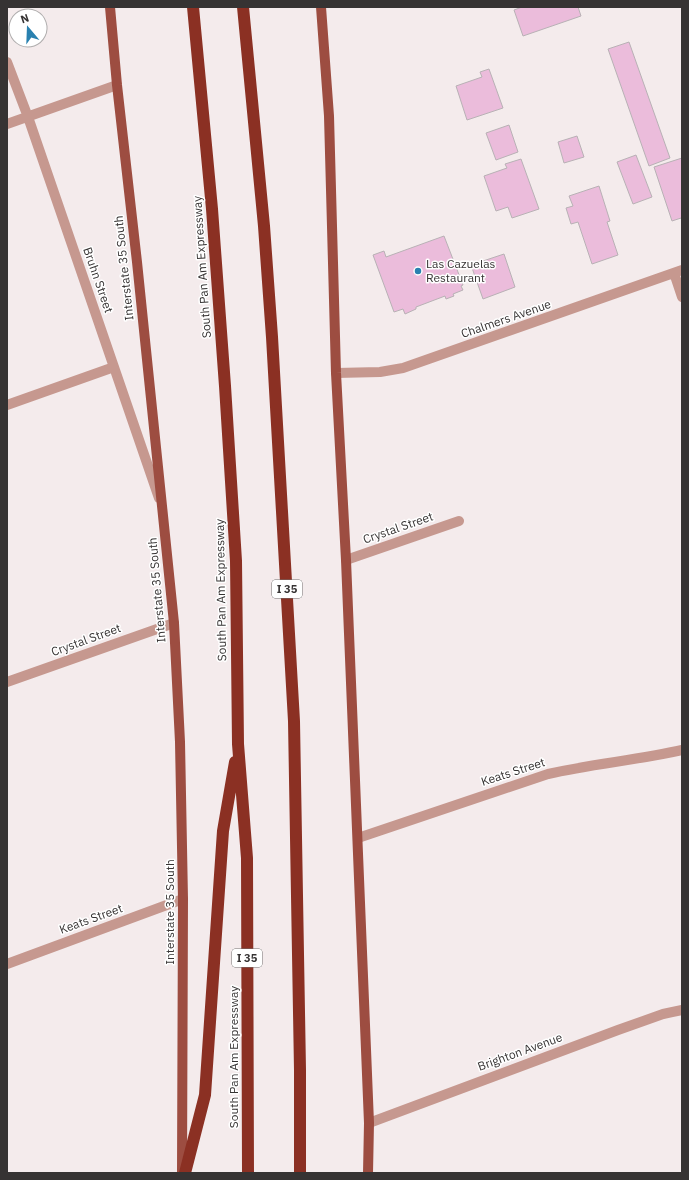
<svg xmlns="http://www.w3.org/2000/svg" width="689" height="1180" font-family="'IBM Plex Sans',sans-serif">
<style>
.building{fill:#ebbcdb;stroke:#b8b1b5}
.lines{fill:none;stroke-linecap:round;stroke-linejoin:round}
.minor{stroke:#c6988f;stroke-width:10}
.major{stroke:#9d4d41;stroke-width:10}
.highway{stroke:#8b3023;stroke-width:12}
.poi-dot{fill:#2981b0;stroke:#fff;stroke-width:1.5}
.labels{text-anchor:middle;stroke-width:3;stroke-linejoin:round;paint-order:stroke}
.shield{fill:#fff;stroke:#727070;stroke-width:1}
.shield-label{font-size:11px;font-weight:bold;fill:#363333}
.poi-label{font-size:12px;fill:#363333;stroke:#fff;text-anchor:start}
.street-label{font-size:12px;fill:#363333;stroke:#fff}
</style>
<rect width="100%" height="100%" fill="#f4ebec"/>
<path class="building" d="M522 7H578L581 16 523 36 514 10Z
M629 42 670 158 649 166 608 49Z
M489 69 503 108 467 120 456 86 482 77 480 72Z
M509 125 518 152 496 160 486 133Z
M577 136 584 157 564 163 558 142Z
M636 155 652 197 633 204 617 162Z
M682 158V221L681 218 672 221 654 167Z
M521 159 539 209 512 218 508 207 496 211 484 176 507 168 505 164Z
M599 186 610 221 607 222 618 255 592 264 578 222 571 224 566 208 573 206 569 196Z
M444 236 463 285 461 286 463 290 453 294 454 296 446 299 445 296 416 307V309L405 314 403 309 394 312 373 255 384 251 386 257Z
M504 254 515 287 483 299 471 265Z"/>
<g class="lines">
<path class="minor" d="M7 62 28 117 159 498
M7 124 117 85
M674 273 682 297
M336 373 380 372 403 368 682 270
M7 405 114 367
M346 560 459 521
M7 682 174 623
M358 838 548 774C592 764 638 760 682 750
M7 964 183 899
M369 1123 618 1030 663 1014 682 1010"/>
<path class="major" d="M110 7 117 85 137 262 174 623 180 742 183 899 182 1173
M321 7 329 116 336 373 346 560 369 1123 368 1173"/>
<path class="highway" d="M193 7 212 209 225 386 236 561 238 744 247 858 248 1173
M243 7 264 226 272 337 294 721 300 1070V1173
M185 1173 205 1095 223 831 235 762"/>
</g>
<circle class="poi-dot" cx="418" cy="271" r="4"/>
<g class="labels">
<g class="shield">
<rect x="272" y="580" width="30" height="18" rx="3"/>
<rect x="232" y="949" width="30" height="18" rx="3"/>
</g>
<g class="shield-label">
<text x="287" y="593">I 35</text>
<text x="247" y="962">I 35</text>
</g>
<g class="poi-label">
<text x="426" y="268">Las Cazuelas<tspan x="426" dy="14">Restaurant</tspan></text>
</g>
<g class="street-label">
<text transform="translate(202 267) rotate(-94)" y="4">South Pan Am Expressway</text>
<text transform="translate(124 268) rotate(-96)" y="4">Interstate 35 South</text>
<text transform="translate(98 280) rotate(71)" y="4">Bruhn Street</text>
<text transform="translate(506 319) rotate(-19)" y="4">Chalmers Avenue</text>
<text transform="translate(398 528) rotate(-19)" y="4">Crystal Street</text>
<text transform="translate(157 590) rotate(-95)" y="4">Interstate 35 South</text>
<text transform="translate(221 590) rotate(-91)" y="4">South Pan Am Expressway</text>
<text transform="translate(86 640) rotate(-20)" y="4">Crystal Street</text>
<text transform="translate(513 772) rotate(-18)" y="4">Keats Street</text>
<text transform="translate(170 912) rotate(-90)" y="4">Interstate 35 South</text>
<text transform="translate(91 919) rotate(-20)" y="4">Keats Street</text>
<text transform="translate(520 1052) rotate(-20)" y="4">Brighton Avenue</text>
<text transform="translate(234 1057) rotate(-90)" y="4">South Pan Am Expressway</text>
</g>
</g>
<rect width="689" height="1180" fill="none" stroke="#363333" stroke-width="16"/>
<g transform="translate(28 28) rotate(341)"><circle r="19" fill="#ffffff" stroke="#afadad"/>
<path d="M0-3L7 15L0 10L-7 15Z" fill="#2981b0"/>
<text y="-6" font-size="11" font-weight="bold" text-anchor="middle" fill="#363333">N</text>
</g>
</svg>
